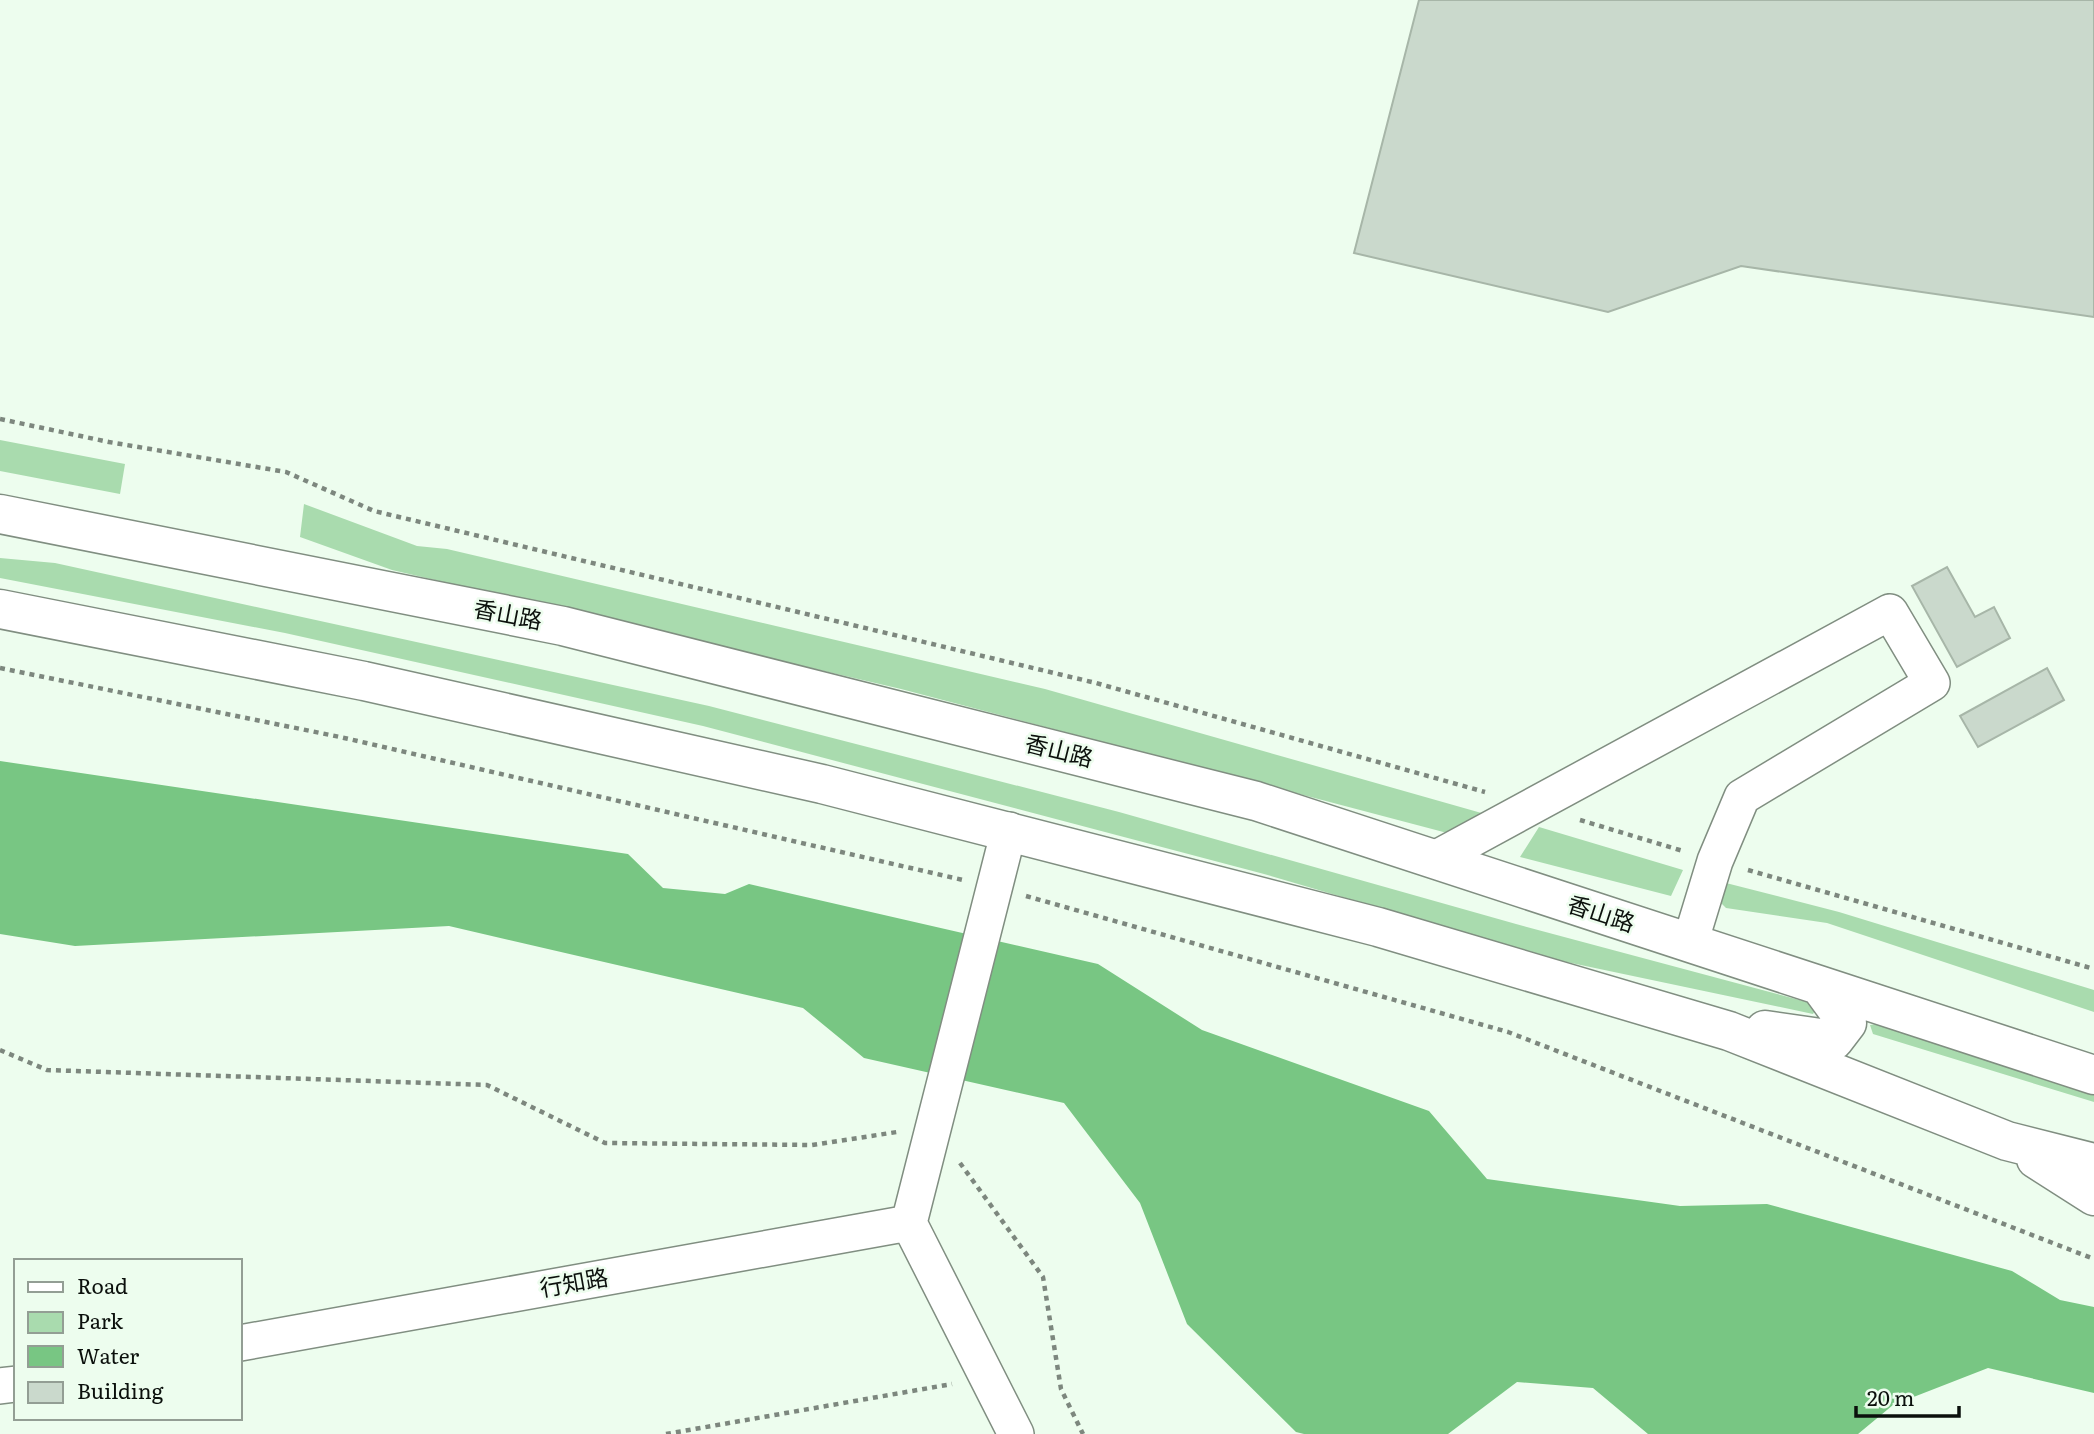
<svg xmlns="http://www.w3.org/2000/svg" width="2094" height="1434" font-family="Literata,'Noto Sans SC',serif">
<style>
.green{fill:#a9dbae}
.water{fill:#78c683}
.building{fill:#cad9cc;stroke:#a7b6a8;stroke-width:2}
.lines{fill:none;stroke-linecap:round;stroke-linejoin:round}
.minor-casing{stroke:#808e81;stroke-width:38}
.major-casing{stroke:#808e81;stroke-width:41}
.path{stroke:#7d877e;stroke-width:4.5;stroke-dasharray:5 5;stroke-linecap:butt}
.minor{stroke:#fff;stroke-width:35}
.major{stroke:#fff;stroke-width:38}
.labels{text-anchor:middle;stroke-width:5;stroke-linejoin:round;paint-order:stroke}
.street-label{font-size:23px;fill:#0b100c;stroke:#edfdee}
</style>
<rect width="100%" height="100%" fill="#edfdee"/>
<path class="green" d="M0 440 125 464 120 494 0 471Z
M304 504 417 546 447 549 1045 689 1492 816 1451 834 901 689 392 570 300 537Z
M0 558 55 563 709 706 1119 812 1516 924 1818 1005 1813 1014 1557 960 1264 874 703 726 285 633 0 578Z
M1539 827 1683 870 1671 896 1520 857Z
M1726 883 1839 912 2094 990V1012L1827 923 1726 908 1718 900Z
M1877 1024 2094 1093V1102L1873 1034 1870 1025Z"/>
<path class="water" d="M0 761 628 854 663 888 725 894 749 884 1098 964 1202 1030 1429 1111 1487 1179 1680 1206 1767 1204 2012 1271 2060 1300 2094 1307V1393L1988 1368 1893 1405 1858 1434H1648L1593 1388 1517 1382 1448 1434H1304L1296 1432 1187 1324 1140 1203 1064 1103 864 1058 803 1008 449 926 75 946 0 934Z"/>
<path class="building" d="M1419 0H2094V317L1741 266 1608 312 1354 253Z
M1947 567 1975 617 1994 607 2010 638 1957 667 1912 586Z
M2047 668 2064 700 1978 747 1960 716Z"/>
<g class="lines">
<g class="minor-casing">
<path id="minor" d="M1009 830 909 1223 1016 1434
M1435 859 1890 612 1932 683 1742 797 1715 861 1690 943
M240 1343 909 1223
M0 1386 16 1384"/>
</g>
<g class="major-casing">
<path id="major" d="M0 514 563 626 1256 801 2094 1075
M0 609 364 681 822 784 1378 927 1729 1031 2007 1141 2094 1163
M1765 1030 1834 1040 1847 1023 1820 986
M2036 1159 2094 1196"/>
</g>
<path class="path" d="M0 419 109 442 286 472 374 511 1096 683 1485 792
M0 668 340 737 963 880
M1580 820 1683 851
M1748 870 2094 969
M1026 896 1508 1032 2094 1259
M0 1050 47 1070 487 1085 605 1143 812 1145 897 1132
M960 1163 1043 1277 1061 1389 1083 1434
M666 1434 952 1384"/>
<use href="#minor" class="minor"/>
<use href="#major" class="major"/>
</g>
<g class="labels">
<g class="street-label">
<text transform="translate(508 615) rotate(11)" y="8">香山路</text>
<text transform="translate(1059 751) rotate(14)" y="8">香山路</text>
<text transform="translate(1601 914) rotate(18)" y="8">香山路</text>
<text transform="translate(574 1283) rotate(-10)" y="8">行知路</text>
</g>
</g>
<rect x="14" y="1259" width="228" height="161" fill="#edfdee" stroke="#939e94" stroke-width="2"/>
<rect x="28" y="1282" width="35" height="10" fill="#ffffff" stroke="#939e94" stroke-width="2"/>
<text x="77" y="1294" font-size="21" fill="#0b100c">Road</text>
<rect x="28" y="1312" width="35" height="21" fill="#a9dbae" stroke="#939e94" stroke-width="2"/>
<text x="77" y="1329" font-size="21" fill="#0b100c">Park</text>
<rect x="28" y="1346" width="35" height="21" fill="#78c683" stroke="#939e94" stroke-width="2"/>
<text x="77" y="1364" font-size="21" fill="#0b100c">Water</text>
<rect x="28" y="1382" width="35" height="21" fill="#cad9cc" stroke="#939e94" stroke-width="2"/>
<text x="77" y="1399" font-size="21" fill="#0b100c">Building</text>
<path d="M1856 1406v10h103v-10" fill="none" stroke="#0b100c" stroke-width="3.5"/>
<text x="1867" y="1406" font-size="21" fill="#0b100c" stroke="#edfdee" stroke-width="5" paint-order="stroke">20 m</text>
</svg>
